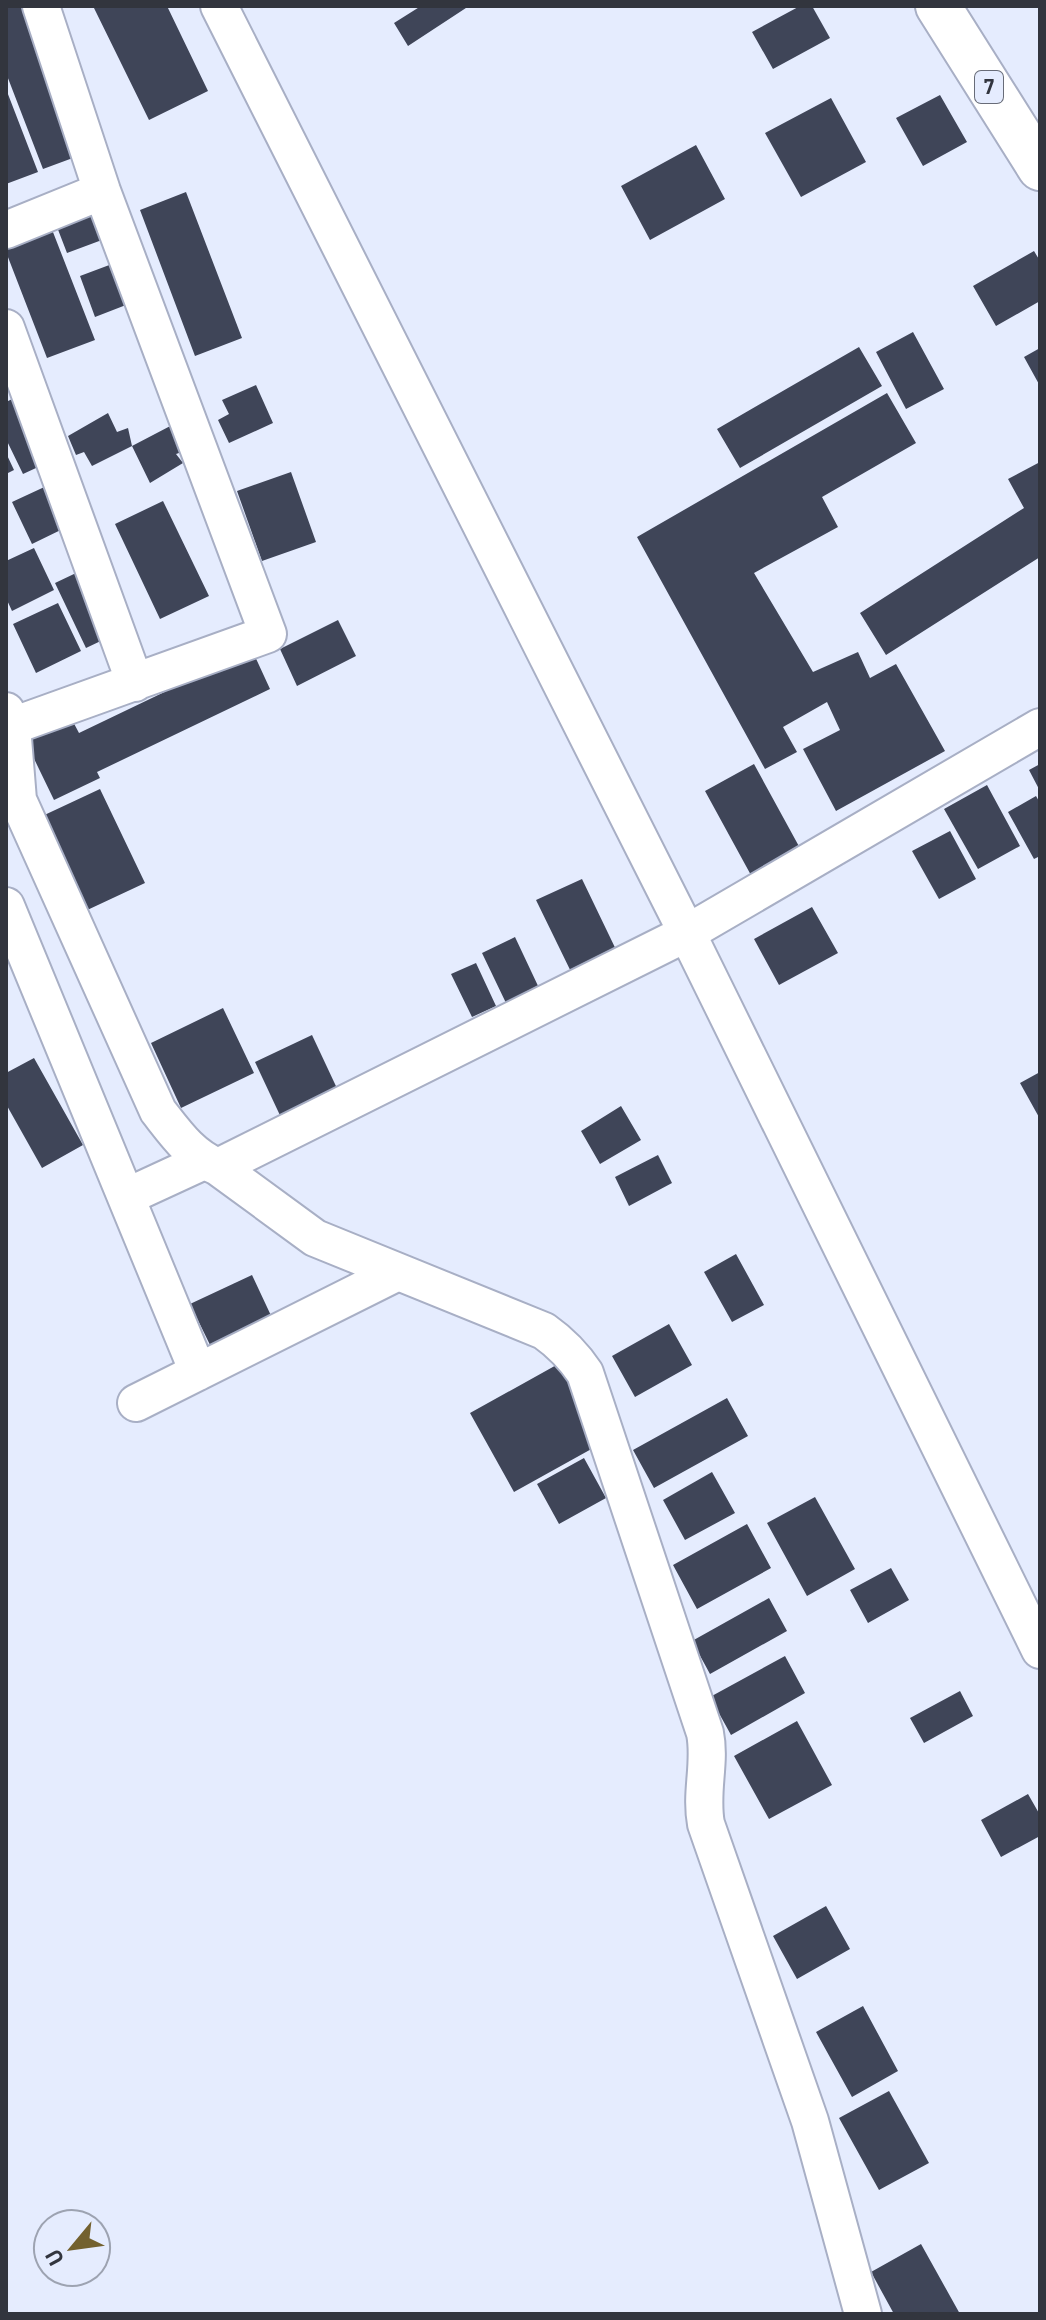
<svg xmlns="http://www.w3.org/2000/svg" width="1046" height="2320" font-family="Barlow,sans-serif">
<style>
.building{fill:#3f4558}
.lines{fill:none;stroke-linecap:round;stroke-linejoin:round}
.minor-casing{stroke:#a8afc5;stroke-width:40}
.highway-casing{stroke:#a8afc5;stroke-width:48}
.minor{stroke:#fff;stroke-width:36}
.highway{stroke:#fff;stroke-width:44}
.labels{text-anchor:middle;stroke-width:8;stroke-linejoin:round;paint-order:stroke}
.shield{fill:#e5ecfe;stroke:#686c78;stroke-width:2}
.shield-label{font-size:20px;font-weight:bold;fill:#32353e}
</style>
<rect width="100%" height="100%" fill="#e5ecfe"/>
<path class="building" d="M6 6H33L89 152 43 169 6 73Z
M93 6H167L208 91 149 120Z
M421 6H469L408 46 394 23Z
M800 6H812L830 38 773 69 752 32Z
M6 89 38 172 6 184Z
M940 95 967 142 923 166 896 118Z
M831 98 866 162 801 197 765 133Z
M696 145 725 199 650 240 621 186Z
M186 192 242 338 195 356 140 210Z
M103 194 118 234 67 253 52 214Z
M51 227 95 340 47 358 6 252V244Z
M1034 251 1040 261V301L996 326 973 286Z
M128 258 144 298 95 317 80 276Z
M913 332 944 389 906 409 876 352Z
M859 347 882 386 740 468 717 429Z
M1040 348V386L1024 357Z
M256 385 273 423 229 443 218 420 229 414 222 400Z
M31 390 62 456 23 474 6 439V402Z
M887 393 916 443 822 497 838 527 754 573 813 672 858 652 870 678 896 664 945 751 836 811 803 749 840 730 827 702 783 727 797 752 765 769 637 537Z
M108 413 117 432 128 428 132 446 176 423 188 450 176 454 183 463 150 483 132 446 92 466 84 452 76 455 68 436Z
M6 453 14 470 6 474Z
M1040 462V557L886 655 860 613 1024 508 1008 479Z
M291 472 316 542 262 561 237 491Z
M53 483 73 524 32 544 12 502Z
M163 501 209 596 160 619 115 524Z
M34 548 54 590 12 611 6 598V561Z
M95 564 126 629 86 648 55 583Z
M58 603 81 651 36 673 13 624Z
M338 620 356 656 297 686 280 649Z
M252 650 270 689 97 772 100 778 54 800 24 738 70 716 79 733Z
M754 764 801 850 752 877 705 791Z
M1040 764V791L1029 770Z
M987 785 1020 846 978 869 944 809Z
M100 789 145 883 83 912 38 818Z
M1036 796 1040 803V856L1034 859 1008 812Z
M950 831 976 879 939 899 912 851Z
M582 879 621 960 576 982 536 900Z
M812 907 838 953 779 985 754 939Z
M515 937 539 988 506 1003 482 953Z
M476 963 496 1006 472 1017 451 974Z
M223 1008 254 1073 181 1108 151 1043Z
M312 1035 342 1099 285 1126 255 1062Z
M34 1058 83 1145 42 1168 6 1104V1073Z
M1040 1072V1119L1020 1083Z
M621 1106 641 1140 600 1164 581 1131Z
M658 1155 672 1183 629 1206 615 1177Z
M736 1254 764 1305 732 1322 704 1272Z
M252 1275 274 1322 213 1351 190 1304Z
M669 1324 692 1365 635 1397 612 1356Z
M560 1363 604 1442 514 1492 470 1413Z
M727 1398 748 1436 654 1488 633 1450Z
M584 1458 606 1498 559 1524 537 1484Z
M712 1472 735 1513 685 1540 663 1500Z
M815 1497 855 1569 807 1596 767 1523Z
M747 1524 771 1568 697 1609 673 1565Z
M891 1568 909 1600 868 1623 850 1590Z
M769 1598 787 1631 710 1674 692 1641Z
M785 1656 805 1693 731 1735 710 1697Z
M960 1691 973 1716 924 1743 910 1718Z
M797 1721 832 1785 769 1819 734 1756Z
M1028 1794 1040 1815V1836L1001 1857 981 1820Z
M826 1906 850 1949 797 1979 773 1936Z
M863 2006 898 2071 852 2097 816 2032Z
M889 2091 929 2163 879 2190 839 2118Z
M921 2244 960 2314H894L871 2272Z"/>
<g class="lines">
<g class="minor-casing">
<path id="minor" d="M219 6 687 933 1040 727
M6 230 102 191
M6 328 135 683
M6 711 12 726 18 800
M12 726 268 634 102 191 41 6
M6 797 18 800 158 1111C176 1134 191 1156 218 1167L687 933 1040 1650
M6 906 198 1372
M218 1167 315 1238 544 1331C561 1343 573 1355 585 1373L705 1733C711 1763 700 1792 706 1824L810 2121 863 2314
M126 1197 204 1161
M136 1403 396 1273"/>
</g>
<g class="highway-casing">
<path id="highway" d="M938 6 1040 168"/>
</g>
<use href="#minor" class="minor"/>
<use href="#highway" class="highway"/>
</g>
<g class="labels">
<rect class="shield" x="975" y="71" width="28" height="32" rx="6"/>
<g class="shield-label">
<text x="989" y="94">7</text>
</g>
</g>
<rect width="1046" height="2320" fill="none" stroke="#32353e" stroke-width="16"/>
<g transform="translate(72 2248) rotate(241)"><circle r="38" fill="#e5ecfe" stroke="#9da3b1" stroke-width="2"/>
<path d="M0-6L14 30L0 20L-14 30Z" fill="#73612f"/>
<text y="-12" font-size="22" font-weight="bold" text-anchor="middle" fill="#32353e">U</text>
</g>
</svg>
